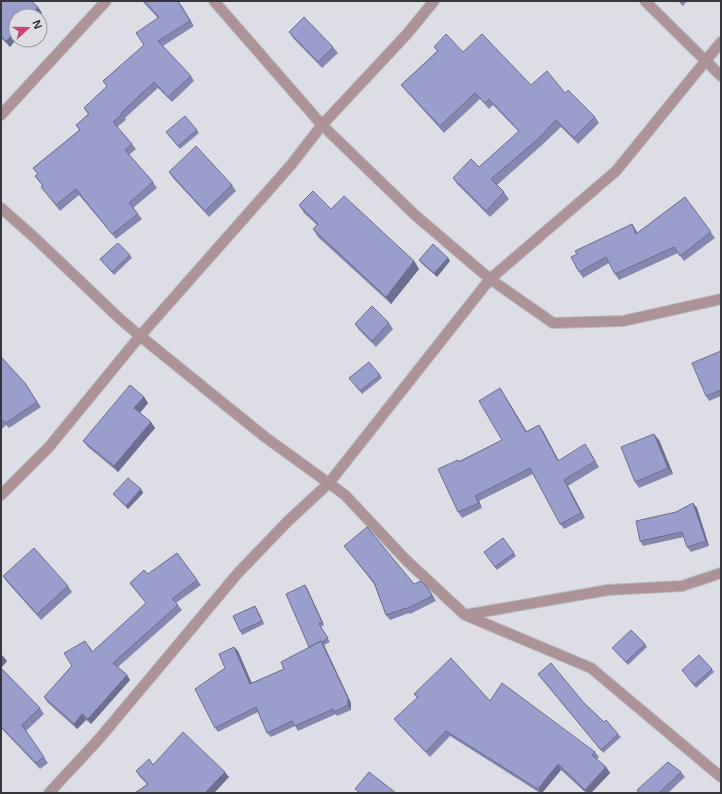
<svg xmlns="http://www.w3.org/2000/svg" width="722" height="794" font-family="'Noto Sans',sans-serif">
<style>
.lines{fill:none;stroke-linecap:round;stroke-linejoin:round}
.minor-casing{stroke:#b8b9bf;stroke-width:12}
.minor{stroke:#ab9398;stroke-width:10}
.wall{fill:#8488af}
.shaded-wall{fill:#6c6f8f}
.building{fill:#9a9ecc;stroke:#6c6f8f}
</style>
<rect width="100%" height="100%" fill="#dddee5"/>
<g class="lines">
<g class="minor-casing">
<path id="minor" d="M214 1 322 125 415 215 490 279 553 323 623 321 721 299
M645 1 721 76
M1 115 106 1
M1 208 35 238 120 319 140 336 265 437 345 495 406 560 465 615 591 668 721 777
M1 495 49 447 140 336 291 165 322 125 407 34 434 1
M465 615 608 590 682 586 721 573
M49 793 99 739 238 573 287 522 329 483 490 279 616 171 721 42"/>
</g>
<use href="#minor" class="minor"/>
</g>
<path class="wall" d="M1 1 38 7 42 13 39 16H16L10 47 1 38Z
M142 1H178L182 6 194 26 163 46 191 76 194 81 172 102 158 88 125 118 126 120 117 127 132 144 136 149 129 155 153 182 157 188 133 208 142 219 116 239 79 195 60 211 41 187 43 186 35 176 38 174 33 168 79 130 76 125 88 114 84 108 107 86 103 81 144 45 158 18Z
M678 1H687L683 6Z
M289 32 333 47 338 53 322 68 293 38Z
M434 47 463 52 531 85 565 93 595 117 599 123 578 144 561 127 542 145 497 185 504 192 509 199 490 217 457 184 453 178 479 167 519 132 493 105 489 109 480 99 444 133 406 91 401 85 437 51Z
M197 130 199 133 180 149 166 132Z
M169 172 232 185 236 191 209 217 173 178Z
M685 197 715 238 684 261 678 253 619 280 615 274 609 263 583 278 579 272 636 230 637 233Z
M299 205 331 209 414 261 419 269 391 304 318 237 313 229 317 225 304 213Z
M130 255 132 258 114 275 100 259Z
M448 258 450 261 437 277 421 263 419 260Z
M389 323 393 329 376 347 359 330 355 324Z
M721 351V396L709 401 706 396Z
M1 357 25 383 41 407 9 428 6 425 1 430Z
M380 375 382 378 362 394 349 378Z
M500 388 526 432 539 425 543 431 559 461 589 450 599 467 568 486 585 518 564 529 560 524 533 474 479 501 482 508 462 518 458 512V460L459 461 502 440Z
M144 397 148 403 140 413 155 428 118 472 88 447 83 441Z
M659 440 673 474 639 488 635 482Z
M141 489 143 493 128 509 113 494Z
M693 503 697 508 709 546 691 552 687 547 684 537 643 546 640 541 676 512Z
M503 538 516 556 497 570 484 552Z
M344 546 414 584 431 593 436 601 410 614 409 613 390 620 386 615 374 584Z
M177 553 201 585 176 603 182 610 118 667 127 675 130 680 91 724 86 720 77 729 47 702 44 697 89 646 93 652 146 603 130 583 148 574Z
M3 576 68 586 72 592 41 620 7 582Z
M307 588 324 625 321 627 330 642 324 645 351 703V710L337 716 336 714 298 731 295 726 271 737 267 733 258 712 218 732 215 728 225 668 234 647 238 651 251 683 284 669 309 647Z
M255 606 257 609 264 624 242 635 240 631Z
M645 644 647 647 628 665 612 648Z
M1 654 7 661 1 668 40 708 44 714 26 731 48 763 40 769 1 728Z
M712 669 714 672 696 688 682 670Z
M538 674 584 703 604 722 618 734 621 737 603 753Z
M414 694 595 752 599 757 597 759 606 767 610 773 591 793H586L561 770 542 793H540L450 736 430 757 398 724 394 719 417 698Z
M153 765 229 777 214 793H135L147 784 140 777 136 771Z
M681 772 685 777 668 793H639L637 790Z"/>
<path class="shaded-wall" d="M38 7 42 13 39 16H30Z
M16 31V40L10 47 6 41Z
M632 224 636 230 640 240 636 234Z
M448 258 450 261 437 277 434 273Z
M414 261 419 269 391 304 386 297Z
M500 388 504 394 530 437 526 432Z
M144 397 148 403 139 414 134 408Z
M151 422 155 428 118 472 114 466Z
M539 425 543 431 562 467 558 461Z
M654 434 659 440 673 474 668 468Z
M564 480 568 486 585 518 581 513Z
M141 489 143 493 128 509 126 506Z
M475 496 479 501 482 508 479 503Z
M693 503 697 508 709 546 706 541Z
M305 585 307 588 324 625 322 622Z
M428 588 431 593 436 601 432 596Z
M255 606 257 609 264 624 262 621Z
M321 641 324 645 351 703V710L348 705Z
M234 647 238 651 254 688 250 684Z
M3 656 7 661 1 668V658Z
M127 675 130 680 91 724 88 719Z
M82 714 86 720 77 729 74 724Z
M558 764 561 770 542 793H541L538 789Z
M606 767 610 773 591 793H587L585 790Z
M225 772 229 777 214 793H205Z"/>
<path class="building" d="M1 1H31L38 7 30 16H16V31L6 41 1 37Z
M144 1H178L190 21 158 41 191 76 168 97 154 82 121 113 122 114 113 122 132 144 125 150 153 182 129 203 138 214 112 234 76 189 56 205 41 187 43 186 35 176 38 174 33 168 80 130 76 125 89 114 84 108 107 86 103 81 144 45 136 33 159 17Z
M304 17 333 47 318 62 289 32Z
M446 34 463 52 482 34 531 85 547 71 565 93 568 90 595 117 574 138 556 120 538 139 491 179 504 192 486 211 453 178 471 159 479 167 519 131 489 99 485 103 475 93 440 126 401 85 438 51 434 47Z
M185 116 197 130 178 146 166 132Z
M196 146 232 185 205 211 169 172Z
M313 191 331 209 344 196 414 261 386 297 313 229 318 224 299 205Z
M685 197 711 232 680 256 674 247 615 274 606 257 579 272 571 257 577 254 575 251 632 224 636 234Z
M118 243 130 255 112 272 100 259Z
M433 244 448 258 434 273 419 260Z
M372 306 389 323 372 341 355 324Z
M721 351V390L706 396 692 363Z
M1 357 25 383 37 402 6 423 3 420 1 422Z
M369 362 380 375 360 391 349 378Z
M130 385 144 397 134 408 151 422 114 466 83 441Z
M500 388 526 432 539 425 558 461 585 444 595 461 564 480 581 513 560 524 530 468 475 496 479 503 458 512 438 469 458 460 459 462 502 440 479 401Z
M654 434 668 468 635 482 621 447Z
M128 478 141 489 126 506 113 494Z
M693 503 706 541 687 547 682 532 640 541 636 521 676 512Z
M367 527 414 584 421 581 428 588 432 596 406 609V608L386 615 374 582 344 546Z
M503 538 514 553 495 567 484 552Z
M34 548 68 586 37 614 3 576Z
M177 553 197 580 172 599 178 605 113 663 127 675 88 719 82 714 74 724 44 697 72 666 64 653 85 641 92 652 146 603 130 583 144 570 148 574Z
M305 585 322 622 319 624 328 638 322 642 321 641 309 647 286 594Z
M255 606 262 621 240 631 233 616Z
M631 630 645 644 626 662 612 648Z
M321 641 348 698V705L334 712 333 709 295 726 292 721 267 733 256 707 215 728 195 689 225 668 219 654 234 647 250 684 284 669 281 662Z
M699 655 712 669 694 685 682 670Z
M451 658 490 701 502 683 595 752 592 755 606 767 585 790 558 764 538 789 446 731 426 752 394 719 418 697 414 694Z
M551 663 584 703 604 722 606 720 618 734 601 750 538 674Z
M1 668 40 708 22 725 44 757 36 763 1 727Z
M183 732 225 772 205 793H135L148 784 136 771 149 759 153 765Z
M668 762 681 772 659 793H639L637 790Z
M369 772 396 793H360L355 789Z"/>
<rect width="722" height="794" fill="none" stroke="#36373a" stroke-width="4"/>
<g transform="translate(28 28) rotate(69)"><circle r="19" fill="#dddee5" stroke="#9a9ba1"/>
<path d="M0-3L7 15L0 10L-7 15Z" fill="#ce4377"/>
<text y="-6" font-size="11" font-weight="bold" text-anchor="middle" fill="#36373a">N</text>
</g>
</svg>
